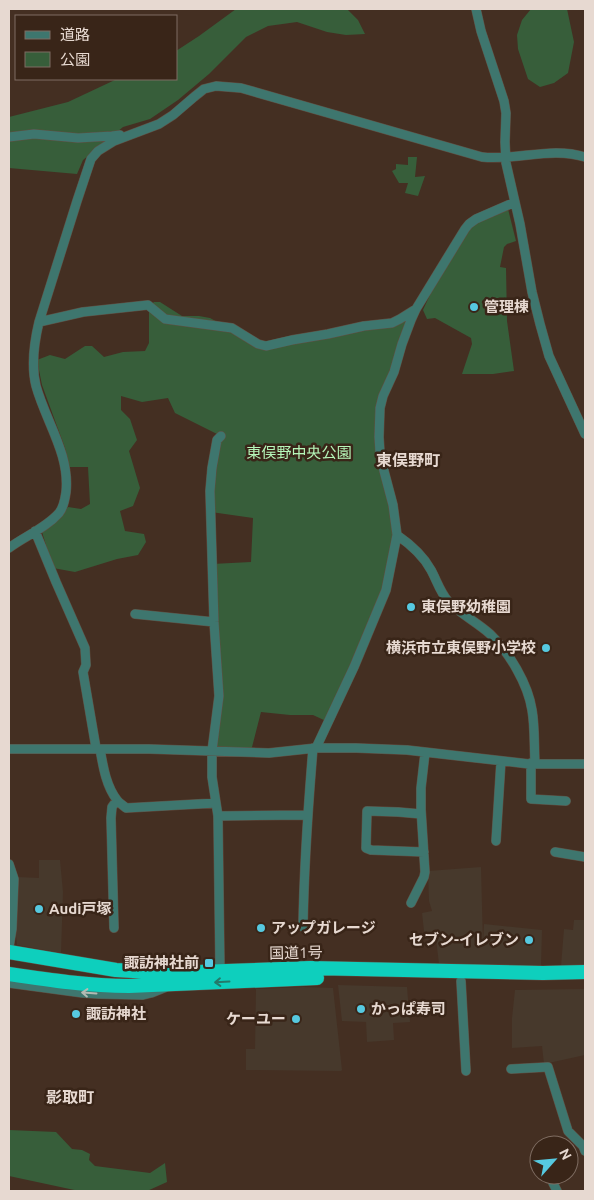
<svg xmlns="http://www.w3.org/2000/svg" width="594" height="1200" font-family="Ubuntu,'Noto Sans JP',sans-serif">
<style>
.commercial{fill:#47392c}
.green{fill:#375e3a}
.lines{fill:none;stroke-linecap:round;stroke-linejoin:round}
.minor-casing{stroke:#614e42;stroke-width:10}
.highway-casing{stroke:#614e42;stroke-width:15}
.minor{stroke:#3e766e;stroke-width:9}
.highway{stroke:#0ecfbd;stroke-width:14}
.oneway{stroke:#247a6a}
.oneway2{stroke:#b4bbb3}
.poi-dot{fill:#56c9e0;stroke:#392518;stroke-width:2}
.labels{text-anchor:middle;stroke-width:5;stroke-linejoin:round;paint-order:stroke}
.poi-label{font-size:15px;font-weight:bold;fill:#e7d9d1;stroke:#392518;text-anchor:start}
.park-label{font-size:15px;fill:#b5f6b9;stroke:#392518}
.street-label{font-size:15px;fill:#e7d9d1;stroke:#392518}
.neighbourhood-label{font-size:16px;font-weight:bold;fill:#e7d9d1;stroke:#392518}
</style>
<rect width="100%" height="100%" fill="#442f22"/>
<path class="commercial" d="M39 860H60L63 892 61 953 17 945 15 927 17 877 39 878Z
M481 867 483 945 484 924 542 930 541 966 439 964 436 939 425 940 422 913 432 911 429 901 428 871Z
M574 920H585V966H561L564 929 573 930Z
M338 985 407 987 410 1022 393 1023 394 1040 367 1042 366 1022 342 1021Z
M303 987 333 988 342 1070 341 1071 246 1070V1049H255L256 989Z
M585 989V1055L544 1064 542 1046 512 1048V1018L515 990Z"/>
<path class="green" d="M236 9H347L358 20 365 34 346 35 327 32 297 22 268 26 246 37 209 74 178 100 150 119 123 127 83 160 77 174 9 168V117L68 102 117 79H176V51L199 36Z
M531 9H567L574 42 568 73 554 83 540 87 528 79 518 49 517 35 522 20Z
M408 157H417L415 177 425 176 418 196 405 193 408 183H399L392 171 396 169V164L408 165Z
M507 205 516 241 507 244 504 247 500 267 506 268 507 321 514 371 493 374H462L472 344 471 338 435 318 427 319 423 310 445 262 465 229Z
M154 302H160L182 316H199L210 318 258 344 400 319 411 320 379 422 397 535 388 580 326 721 313 715H290L261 712 251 751H212L216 729 212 564 251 562 253 518 211 512 221 436 175 413 168 398 142 402 121 396V410L130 419 137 440 129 451 140 488 133 506 120 511 125 531 144 534 146 542 138 555 117 559 75 572 53 568 42 532 56 522 68 507 81 509 90 504 88 467H69L65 448 42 385 37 360 50 355 65 359 85 346H92L104 357 123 352 145 351 149 343V306Z
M9 1130 56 1132 72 1149 82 1150 90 1154 89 1160 95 1166 150 1173 165 1163 167 1182 147 1191H79L9 1176Z"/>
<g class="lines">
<g class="minor-casing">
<path id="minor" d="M476 9 481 31 504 101 506 113 505 142 506 163 520 224 532 292 540 324 549 356 585 434
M9 137 34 134 78 138 112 136 120 135
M39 322 83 312 148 305 165 319 232 328 258 344 266 346 292 340 328 334 364 326 392 323 400 319 416 309
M35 531 56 582 85 648 86 665 83 672 96 748
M397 535C410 544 424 557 431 570 437 581 440 592 448 601 460 614 477 622 490 634 509 652 528 684 532 710 535 727 534 746 535 763
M9 548C25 536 46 528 59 513 64 507 65 499 66 492 70 454 46 422 36 386 31 366 34 343 39 322L77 201 91 159 98 151 114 141 159 124 173 115 194 97 204 89 216 86 241 88 482 157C517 161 551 146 585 157
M135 614 214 622
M316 748 354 667 386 590 397 535 393 505 384 471 380 453 379 437 380 408 383 396 394 372 402 344 411 320 416 309 465 229 469 224 476 219 515 202
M9 749H149L269 753 316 748H356L407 750 529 764H585
M100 749C103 766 106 786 117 800 119 803 123 805 126 808L216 803
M531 763V799L566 801
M421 814 398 812 367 811 366 848 371 850 424 852
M218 816 307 815
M496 841 501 761
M555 852 585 857
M9 864 14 879 12 929 9 947
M411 903 424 877 425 872 421 809V788L425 753
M303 927C304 867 308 808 313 748
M114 928 111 818 112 807 117 800
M220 971 218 816 212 777V751L219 696 214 622 210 491 212 468 217 440 221 436
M461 981 466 1071
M9 983 83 993 99 994 143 995 151 993 166 987
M511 1069 548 1067 568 1131 583 1146 585 1151
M553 1183 557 1191"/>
</g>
<g class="highway-casing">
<path id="highway" d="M9 952 116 970 168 973 310 968 543 973 585 972
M9 974C49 980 89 986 129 986L317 978"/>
</g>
<use href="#minor" class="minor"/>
<use href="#highway" class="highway"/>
</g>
<defs><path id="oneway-shaft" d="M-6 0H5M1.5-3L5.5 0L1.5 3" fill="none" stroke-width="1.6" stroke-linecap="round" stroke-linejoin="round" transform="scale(1.25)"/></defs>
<use class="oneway" href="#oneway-shaft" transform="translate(222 982) rotate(177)"/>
<use class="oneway2" href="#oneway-shaft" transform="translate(89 993) rotate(-176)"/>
<g class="poi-dot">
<circle cx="474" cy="307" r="5"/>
<circle cx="411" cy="607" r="5"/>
<circle cx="546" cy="648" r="5"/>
<circle cx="39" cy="909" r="5"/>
<circle cx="261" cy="928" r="5"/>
<circle cx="529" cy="940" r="5"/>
<rect x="204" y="958" width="10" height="10" rx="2.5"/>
<circle cx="361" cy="1009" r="5"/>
<circle cx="76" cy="1014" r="5"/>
<circle cx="296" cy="1019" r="5"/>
</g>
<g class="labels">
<g class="poi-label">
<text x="484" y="312">管理棟</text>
<text x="421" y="612">東俣野幼稚園</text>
<text x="536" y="653" text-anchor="end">横浜市立東俣野小学校</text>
<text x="49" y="914">Audi戸塚</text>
<text x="271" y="933">アップガレージ</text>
<text x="519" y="945" text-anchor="end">セブン-イレブン</text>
<text x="199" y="968" text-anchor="end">諏訪神社前</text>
<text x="371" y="1014">かっぱ寿司</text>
<text x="86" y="1019">諏訪神社</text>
<text x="286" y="1024" text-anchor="end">ケーユー</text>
</g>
<g class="park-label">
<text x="299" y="458">東俣野中央公園</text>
</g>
<g class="street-label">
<text transform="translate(296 953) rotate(-1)" y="5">国道1号</text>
</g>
<g class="neighbourhood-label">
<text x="408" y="466">東俣野町</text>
<text x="70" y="1103">影取町</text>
</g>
</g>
<rect width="594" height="1200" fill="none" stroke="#e7d9d1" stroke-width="20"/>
<rect x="15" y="15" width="162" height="65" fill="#392518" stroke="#7f6d62"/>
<rect x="25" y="31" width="25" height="8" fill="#3e766e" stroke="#7f6d62"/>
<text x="60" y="40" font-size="15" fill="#e7d9d1">道路</text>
<rect x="25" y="52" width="25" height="15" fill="#375e3a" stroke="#7f6d62"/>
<text x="60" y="65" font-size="15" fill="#e7d9d1">公園</text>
<g transform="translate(554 1160) rotate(63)"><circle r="24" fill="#392518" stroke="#7f6d62"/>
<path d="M0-4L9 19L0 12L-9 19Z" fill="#56c9e0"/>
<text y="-8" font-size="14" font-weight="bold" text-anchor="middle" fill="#e7d9d1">N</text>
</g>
</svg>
